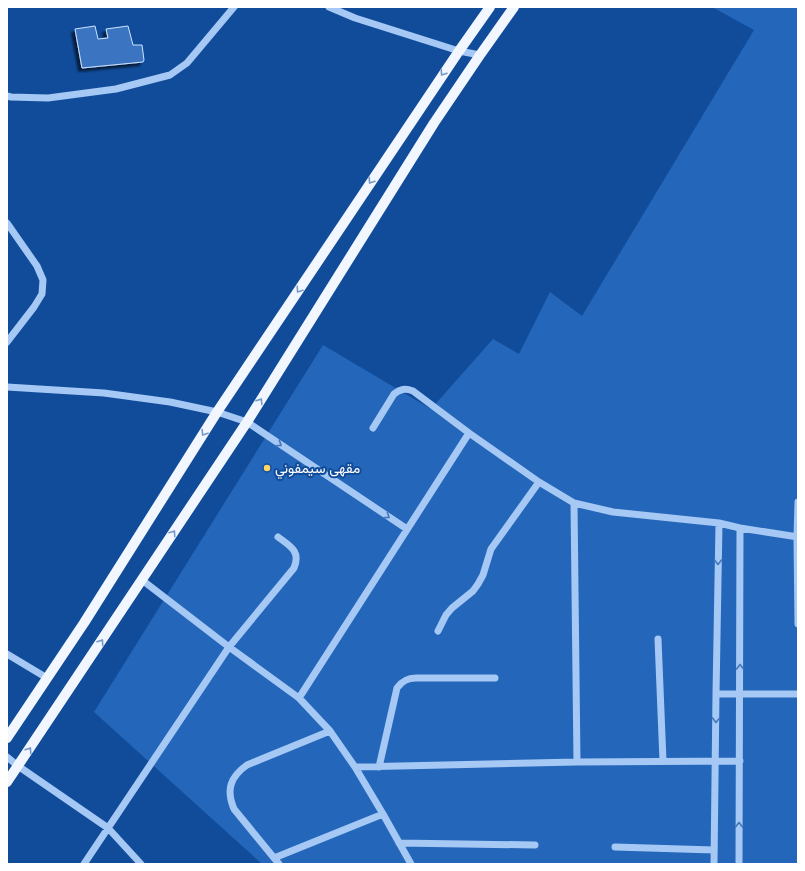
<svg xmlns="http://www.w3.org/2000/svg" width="805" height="871" font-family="Quicksand,Vazirmatn,sans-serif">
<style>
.green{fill:#2466b9}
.building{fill:#3a75c2;stroke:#cee3fe;filter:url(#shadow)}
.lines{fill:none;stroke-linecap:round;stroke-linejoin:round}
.minor{stroke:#a5c8f4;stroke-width:7}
.major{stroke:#f2f7ff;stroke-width:10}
.oneway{stroke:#7699c8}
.oneway2{stroke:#4577ba}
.poi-dot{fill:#ffd568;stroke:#114c9b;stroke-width:1.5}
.labels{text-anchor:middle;stroke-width:4;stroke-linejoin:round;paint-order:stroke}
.poi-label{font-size:14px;fill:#fff;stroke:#114c9b;text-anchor:start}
</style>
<defs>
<filter id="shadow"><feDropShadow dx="-3.5" dy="3.5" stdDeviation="1" flood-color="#0009"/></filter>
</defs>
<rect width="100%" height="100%" fill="#114c9b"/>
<path class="green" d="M712 7H798V864H262L94 712 323 345 431 409 493 339 519 354 550 292 582 316 754 30Z"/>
<path class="building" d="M95 26 98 39 108 38 106 29 128 26 133 45H142L144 60 143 62 82 68 75 29Z"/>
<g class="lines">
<path class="minor" d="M329 7 355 18 459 51 480 55
M7 96 11 97 48 98 116 89 170 75 187 63 234 7
M7 223 37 266 43 280 42 294 34 307 7 342
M7 387 104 393 170 402 217 412 247 422 407 529
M373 428 394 394C400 389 405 388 413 391L469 433 539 482 574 503 613 512 719 523 740 528 798 537
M798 502 797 537 798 624
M574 503 577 762
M142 580 229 647 299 698 330 731 355 767 383 814 411 864
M438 631 446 615 452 608 473 591 478 584 483 575 491 549 539 482
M658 639 663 761
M7 654 47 678
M716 694H798
M299 698 469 433
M7 757 18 766 108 828 141 864
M355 767 577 762 740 761
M379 767 397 688C402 681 407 678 416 678H495
M399 843 535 845
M615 847 714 850
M274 858 383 814
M84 864 229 647 294 568C301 551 290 546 278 537
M279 864 234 809C226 790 230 777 247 765L330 731
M714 864 716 694 719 523
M739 864 740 528"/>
<path class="major" d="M7 738 84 623 217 412 459 51 490 7
M7 782 247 422 434 123 480 55 514 7"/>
</g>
<defs><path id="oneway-chevron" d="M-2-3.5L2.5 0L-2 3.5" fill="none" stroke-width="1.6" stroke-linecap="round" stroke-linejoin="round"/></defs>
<g class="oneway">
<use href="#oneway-chevron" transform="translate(443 73) rotate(124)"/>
<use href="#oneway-chevron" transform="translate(371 181) rotate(124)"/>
<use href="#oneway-chevron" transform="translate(299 290) rotate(124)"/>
<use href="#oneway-chevron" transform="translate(260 401) rotate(-58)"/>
<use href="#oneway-chevron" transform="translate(204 433) rotate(122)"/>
<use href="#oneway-chevron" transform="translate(173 533) rotate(-56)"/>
<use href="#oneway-chevron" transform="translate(101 642) rotate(-56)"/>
<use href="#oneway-chevron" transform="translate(29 750) rotate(-56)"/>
</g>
<g class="oneway2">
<use href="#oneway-chevron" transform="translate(279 444) rotate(34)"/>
<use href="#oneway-chevron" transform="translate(387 516) rotate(34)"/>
<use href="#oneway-chevron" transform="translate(718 562) rotate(91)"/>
<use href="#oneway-chevron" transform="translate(740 667) rotate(-90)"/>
<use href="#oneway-chevron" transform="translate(716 720) rotate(91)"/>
<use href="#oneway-chevron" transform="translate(739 825) rotate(-90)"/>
</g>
<circle class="poi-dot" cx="267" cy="468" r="4"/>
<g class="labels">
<g class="poi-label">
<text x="275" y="473">مقهى سيمفوني</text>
</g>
</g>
<rect width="805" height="871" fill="none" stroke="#ffffff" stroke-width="16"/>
</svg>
